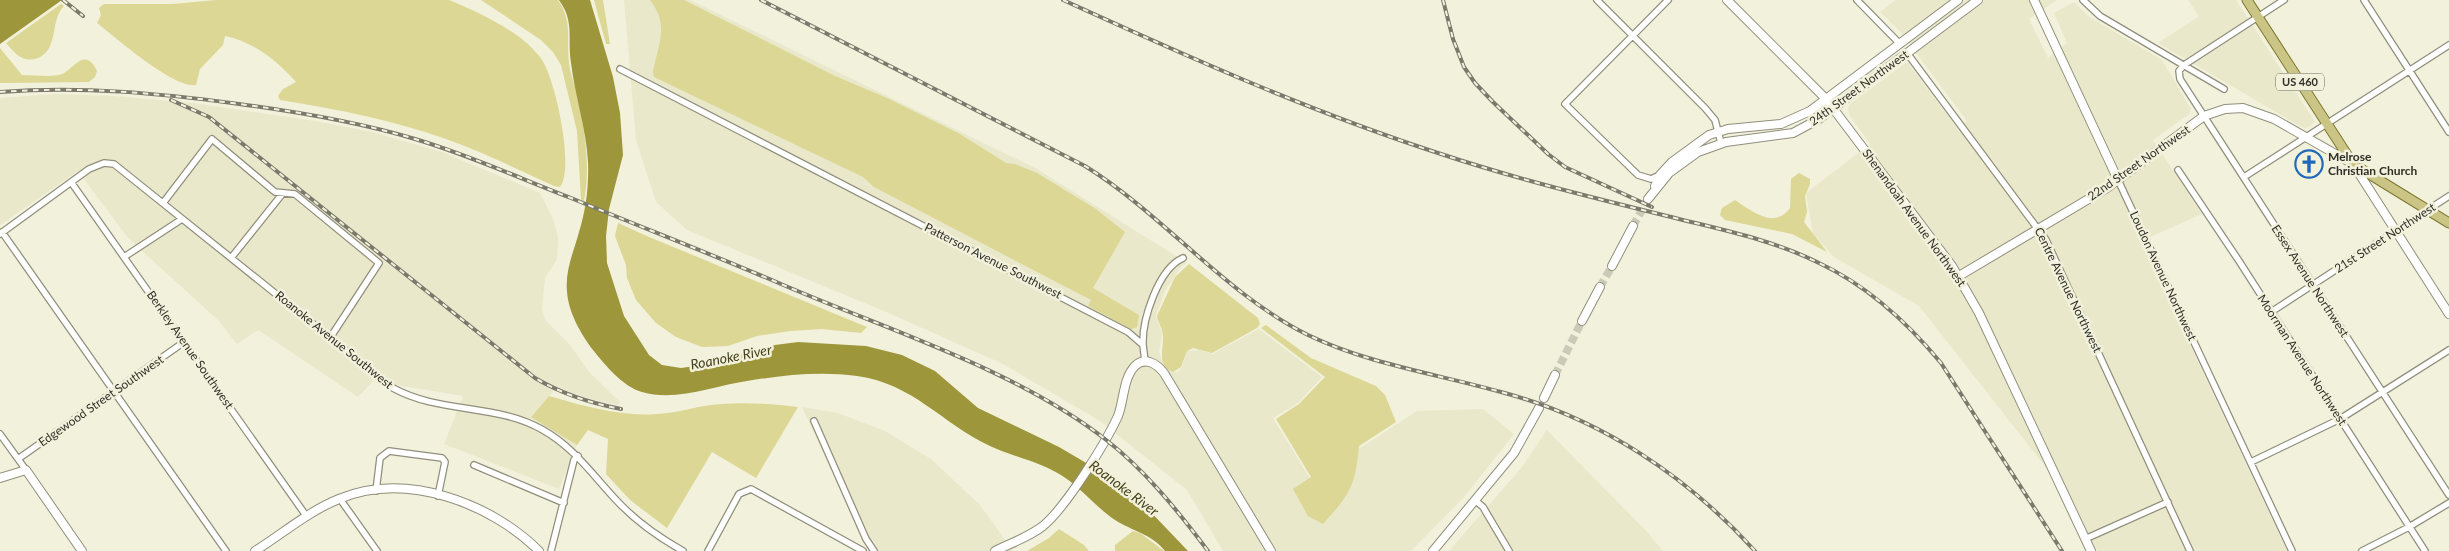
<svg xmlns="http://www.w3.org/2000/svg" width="2449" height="551" font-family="Lato,sans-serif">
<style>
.built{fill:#e9e8cb}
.green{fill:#dcd794}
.water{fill:#9e963b}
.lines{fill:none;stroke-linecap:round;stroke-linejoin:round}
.secondary-tunnel{stroke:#cbcab8;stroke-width:8;stroke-dasharray:8 4;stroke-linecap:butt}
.street-casing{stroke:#918f7c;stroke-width:8}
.secondary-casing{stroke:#918f7c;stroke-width:10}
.primary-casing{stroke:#7d772f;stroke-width:11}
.street{stroke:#fff;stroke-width:5.5}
.secondary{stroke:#fff;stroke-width:8}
.primary{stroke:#cac585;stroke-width:9}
.rail-casing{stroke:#7a796c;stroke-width:4}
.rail{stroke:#f2f1dc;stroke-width:2;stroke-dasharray:5.5;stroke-linecap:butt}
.labels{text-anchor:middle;stroke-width:5;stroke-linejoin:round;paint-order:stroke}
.shield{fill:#f2f1dc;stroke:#6a695d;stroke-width:1}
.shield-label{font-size:11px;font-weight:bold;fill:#2f2f27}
.street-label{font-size:12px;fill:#2f2f27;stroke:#f2f1dc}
.poi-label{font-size:12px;font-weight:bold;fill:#2f2f27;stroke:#f2f1dc;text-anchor:start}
.water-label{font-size:14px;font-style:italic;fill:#46421c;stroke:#f2f1dc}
</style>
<rect width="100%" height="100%" fill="#f2f1dc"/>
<path class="built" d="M624 0H690L1037 169 1187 263 1181 267 1165 291 1156 316 1162 334 1159 352 1165 368 1171 372H1178L1182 367 1187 351 1201 350 1212 354 1259 329 1322 377 1298 403 1273 418 1311 480 1417 411 1483 409 1514 434 1464 497 1411 551H1223L1187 490 1100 421 1003 364 884 311 687 230 656 202 636 140Z
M1895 0H2057L2029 19 2048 58 2067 43 2054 13 2074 2 2088 16 2162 60 2191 109 2189 114 2153 140 2202 214 2141 241 2287 551H2097L2074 503 1919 306 1834 257 1813 234 1806 193 1870 144 1850 116 1848 109 1850 104 1907 62 1957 128 1967 121 1899 30 1880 12Z
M2188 0H2236L2315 122 2305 129 2158 43 2199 16Z
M54 94 114 96 193 103 315 121 372 132 442 152 540 193 553 219 558 237 557 259 545 278 542 309 545 320 570 345 589 372 620 402 618 405 590 399 557 387 531 416 577 445 559 489 444 444 463 396 373 381 358 397 258 330 237 344 219 321 129 239 78 171 0 225V98Z
M802 407 838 413 885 431 931 459 980 505 1013 551H869Z
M1547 430 1648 533 1663 551H1449L1522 467Z"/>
<path class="green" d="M216 0H449C476 11 512 28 532 48 535 52 540 56 542 60 555 79 575 168 560 187L554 186C519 170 483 152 446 139 393 120 336 109 280 100L278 96 283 89 296 82C276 60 254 42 225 36L223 45 200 69 196 85C174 89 115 37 97 23L101 15 99 8 104 4H173Z
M481 0H558C573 22 566 38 569 63 570 73 574 83 577 93 584 127 591 166 584 201L581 200 577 131 561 65 553 52 541 40Z
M594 0H603L610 44H606Z
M650 0H684L835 76 887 98 960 134 1006 163 1015 164 1037 173 1096 209 1125 232 1093 288 1139 315 1137 327 1131 329 1088 306 1091 300 874 187 863 177 654 77 653 72C658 44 670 26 650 0Z
M61 4 64 6C49 21 60 52 35 59 21 62 14 52 6 43Z
M0 48 22 75C34 75 47 77 59 75 72 73 84 44 97 71L95 77 89 82 0 83Z
M1799 173 1810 179V184L1805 196 1807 212 1804 222 1827 252 1792 234 1725 220 1720 215 1722 208 1735 200C1752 211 1774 230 1790 208L1791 179Z
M618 223 649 237 867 327 861 333 822 329 790 331 757 336 728 346 702 347 676 337 656 323 636 300 627 278 626 265 615 236Z
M1189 264 1258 318 1260 324 1257 328 1212 353 1193 348 1187 351 1181 367 1173 372C1156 367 1164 347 1163 336 1163 329 1158 323 1157 316L1175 277Z
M1266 325 1311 358 1376 386 1385 395 1396 422 1359 446C1355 487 1350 494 1323 524L1308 516 1293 489 1311 477 1276 419 1299 404 1325 377 1261 328Z
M549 396C584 406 621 417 657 414 679 413 700 405 722 404 747 402 772 404 798 407L756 478 712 452 667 528 630 500 606 474 608 439 588 430 577 445 531 417Z
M1059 529 1084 545 1089 551H1027L1049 538Z
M1133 531 1140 533 1164 551H1115V545Z"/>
<path class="water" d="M0 0H62L0 44Z
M559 0H590L613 77 620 113 623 155 609 209 606 236 607 263 624 316 649 355 662 365 681 368 695 366 775 345 798 342 866 346 902 355 935 371 978 408 1059 447 1105 474 1145 506 1188 551H1165C1152 534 1132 531 1115 520 1096 507 1082 489 1064 477 1042 462 1014 457 990 446 941 423 914 384 857 376 821 371 783 375 747 381 713 386 676 402 642 392 622 386 606 366 593 350 581 334 568 312 567 291 565 270 574 251 579 232 586 210 589 185 588 162 586 128 575 96 571 63 567 38 575 22 559 0Z"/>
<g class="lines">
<path class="secondary-tunnel" d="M1633 226 1648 199
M1600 287 1612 266
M1555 375 1582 321"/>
<g class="street-casing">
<path id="street" d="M1597 0 1705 108 1715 120 1721 143
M1857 0 1900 44
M2083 0 2100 16 2224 89
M2284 0 2184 65 2179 71 2180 79 2449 495
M2364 0 2449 132
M1907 53 2046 240 2190 551
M620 69 1128 332 1143 345 1145 361
M2178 170 2239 261 2425 551
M1660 175 1651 179 1638 175 1565 104 1668 0
M2244 177 2449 45
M2118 180 2292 551
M71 182 307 517
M163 203 212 139 275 192 295 194 379 263 330 338
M2 232 226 551
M0 234 89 169 104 163 114 164 393 388C440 414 496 403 543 430 575 448 594 477 619 503 638 523 660 538 683 551
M124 257 182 219
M231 258 283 193
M2271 312 2449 196
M1143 345C1142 320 1158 269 1183 258
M814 421 866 539 874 551
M0 434 26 470
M18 459 184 342
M2251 462 2340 419 2449 350
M474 465 564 503
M376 491 380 458 389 451 442 458 445 462 438 496
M340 499 377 551
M1476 501 1483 507 1509 551
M2085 539 2168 502
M551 551 574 460 578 456
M708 551 739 494 751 489 863 551
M2362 551 2409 527 2449 503"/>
</g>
<g class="secondary-casing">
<path id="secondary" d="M1727 0 1826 99 1952 266 1979 313 2091 551
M2034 0 2118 180
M1655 186 1660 175 1672 162 1709 135 1728 129 1781 124 1810 111 1958 0
M1648 199 1669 173 1698 152 1726 142 1793 133 1819 119 1978 0
M1612 266 1633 226
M1959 276 2107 188 2204 116 2225 109 2243 108 2274 119 2353 164 2449 314
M1582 321 1600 287
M1544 398 1555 375
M0 478 26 470 82 551
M255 551C282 534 309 511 339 499 406 471 491 503 539 551
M995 551C1011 543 1029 537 1043 526 1066 507 1105 444 1118 416 1124 401 1123 378 1135 366 1145 356 1157 364 1164 373L1271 551
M1433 551 1514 453 1539 408"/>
</g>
<g class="primary-casing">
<path id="primary" d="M2247 0 2353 164 2449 223"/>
</g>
<use href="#street" class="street"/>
<use href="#secondary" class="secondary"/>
<use href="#primary" class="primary"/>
<g class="rail-casing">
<path id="rail" d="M63 0 83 16
M761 0 1085 166C1164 215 1225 294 1308 335 1368 364 1437 374 1501 392 1600 418 1687 476 1755 551
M1063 0C1186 56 1309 111 1438 153 1513 178 1590 197 1667 216 1718 229 1771 239 1819 263 1868 286 1907 322 1941 363L2062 551
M1443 0 1453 39 1464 67 1475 83 1493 102 1548 154 1565 167 1652 207
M0 92C82 86 158 93 239 104 299 112 358 122 415 139 469 155 519 178 571 198 641 227 711 254 781 284 885 329 1015 369 1105 439 1145 470 1178 511 1208 551
M171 100 209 117 535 378C562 394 590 403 621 409"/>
</g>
<use href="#rail" class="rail"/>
</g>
<defs>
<g id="church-ring" transform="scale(1.4375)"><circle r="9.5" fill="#f2f1dc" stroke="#1f68b7" stroke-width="1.5"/><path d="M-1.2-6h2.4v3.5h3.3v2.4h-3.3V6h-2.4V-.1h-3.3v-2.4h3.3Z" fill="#1f68b7"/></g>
</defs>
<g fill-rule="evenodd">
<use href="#church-ring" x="2309" y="164"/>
</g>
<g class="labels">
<rect class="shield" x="2276" y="73.5" width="48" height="17" rx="4"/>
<g class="shield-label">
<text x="2300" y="86">US 460</text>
</g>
<g class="street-label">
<text transform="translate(1859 88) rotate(-36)" y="4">24th Street Northwest</text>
<text transform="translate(2139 163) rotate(-35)" y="4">22nd Street Northwest</text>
<text transform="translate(1914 218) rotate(54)" y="4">Shenandoah Avenue Northwest</text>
<text transform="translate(2385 238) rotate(-33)" y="4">21st Street Northwest</text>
<text transform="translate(993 261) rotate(27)" y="4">Patterson Avenue Southwest</text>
<text transform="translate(2163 276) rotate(65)" y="4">Loudon Avenue Northwest</text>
<text transform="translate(2310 281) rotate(57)" y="4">Essex Avenue Northwest</text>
<text transform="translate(2068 290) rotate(64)" y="4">Centre Avenue Northwest</text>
<text transform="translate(334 340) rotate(39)" y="4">Roanoke Avenue Southwest</text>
<text transform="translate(190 350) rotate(55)" y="4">Berkley Avenue Southwest</text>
<text transform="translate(2302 360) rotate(57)" y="4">Moorman Avenue Northwest</text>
<text transform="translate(101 401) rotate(-35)" y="4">Edgewood Street Southwest</text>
</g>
<g class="poi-label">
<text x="2328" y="161">Melrose<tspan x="2328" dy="14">Christian Church</tspan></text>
</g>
<g class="water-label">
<text transform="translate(731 357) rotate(-11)" y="5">Roanoke River</text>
<text transform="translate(1124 488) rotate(37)" y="5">Roanoke River</text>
</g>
</g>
</svg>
